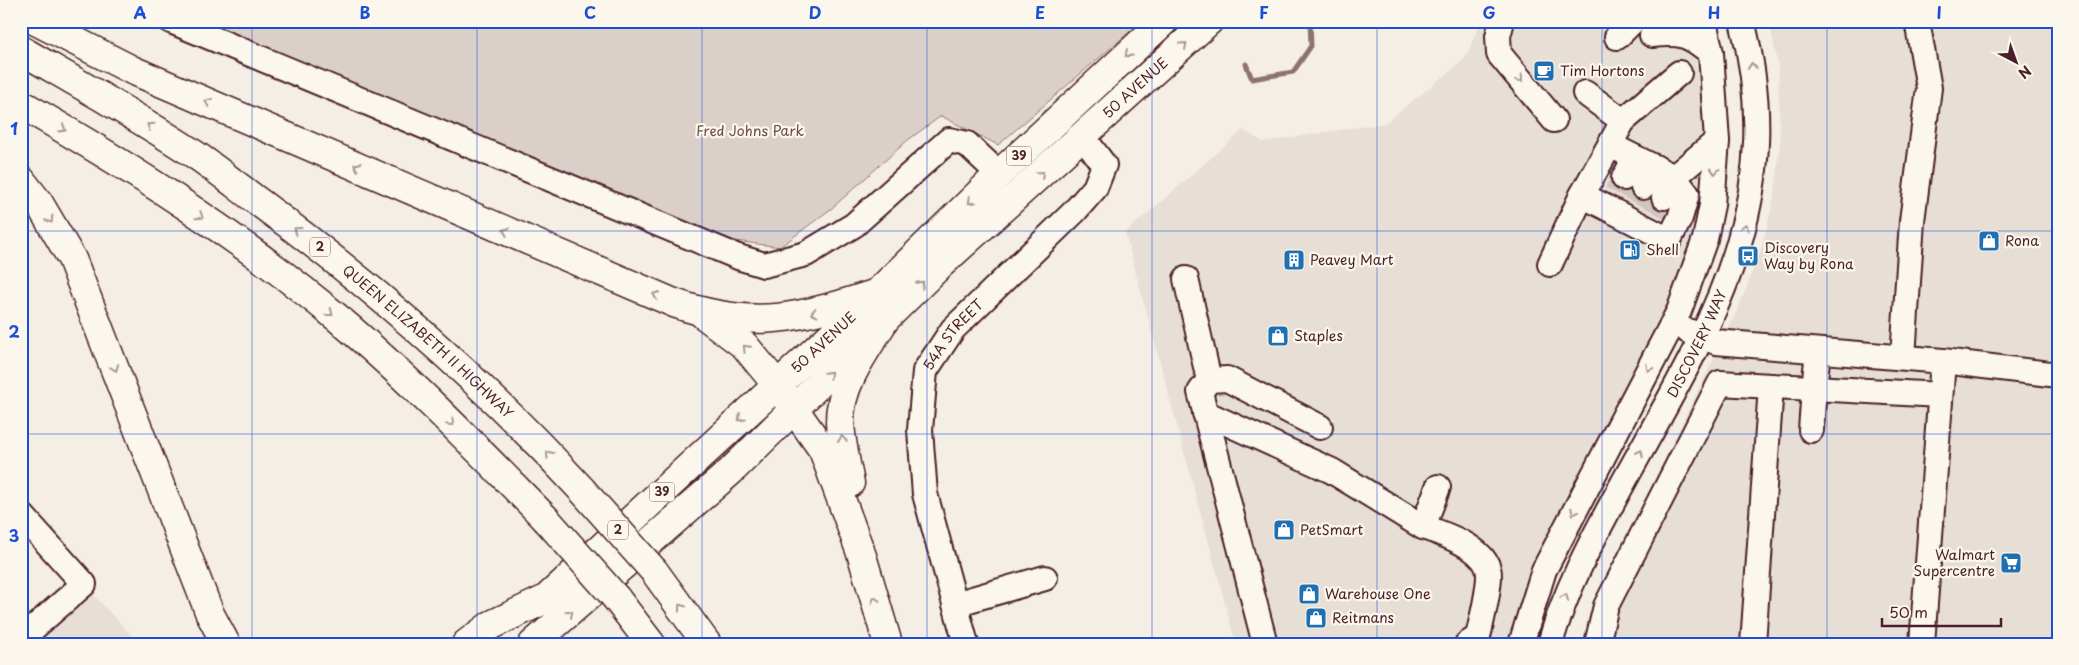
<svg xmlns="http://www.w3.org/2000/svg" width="2079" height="665" font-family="'Playpen Sans',sans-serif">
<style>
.built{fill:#e7dfd6}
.green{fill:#dbd0c9;stroke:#92787a}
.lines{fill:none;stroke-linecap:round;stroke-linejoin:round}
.stream{stroke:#8d7174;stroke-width:5}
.minor-tunnel{stroke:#d2c5bf;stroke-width:24;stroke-dasharray:24 12;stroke-linecap:butt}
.minor-casing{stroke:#4a1f2b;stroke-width:28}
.major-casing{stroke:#4a1f2b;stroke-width:31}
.highway-casing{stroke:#4a1f2b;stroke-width:31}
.minor{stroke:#fbf7ec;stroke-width:24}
.major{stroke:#fbf7ec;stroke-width:28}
.highway{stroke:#fbf7ec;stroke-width:28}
.highway-bridge-casing{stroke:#4a1f2b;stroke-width:31;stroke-linecap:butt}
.highway-bridge{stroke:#fbf7ec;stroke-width:28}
.oneway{stroke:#ab9695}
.grid{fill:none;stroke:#1d4ed8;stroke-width:1;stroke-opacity:0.55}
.labels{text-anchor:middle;stroke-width:4.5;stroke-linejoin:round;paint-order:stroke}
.shield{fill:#fbf7ec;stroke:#7f6065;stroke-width:1}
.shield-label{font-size:12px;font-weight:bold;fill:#4a1f2b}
.poi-label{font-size:14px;fill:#4a1f2b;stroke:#fbf7ec;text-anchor:start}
.street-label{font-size:14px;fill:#4a1f2b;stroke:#fbf7ec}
.park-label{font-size:14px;fill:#6e4b52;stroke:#fbf7ec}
.neatline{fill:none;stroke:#1d4ed8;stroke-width:2}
.grid-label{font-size:16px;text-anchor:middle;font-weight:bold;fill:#1d4ed8}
</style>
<rect width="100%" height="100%" fill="#f4eee4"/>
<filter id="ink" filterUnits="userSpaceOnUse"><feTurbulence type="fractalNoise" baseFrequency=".02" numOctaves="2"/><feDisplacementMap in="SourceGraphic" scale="10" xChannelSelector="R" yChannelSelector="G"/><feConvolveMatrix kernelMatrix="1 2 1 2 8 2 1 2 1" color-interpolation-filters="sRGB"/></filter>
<g filter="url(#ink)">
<path class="built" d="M1481 21H1681L1689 48 1695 53 1702 110V169L1692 235 1667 305 1531 564 1510 644H1236L1125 233 1243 130 1263 142 1385 123 1465 59Z
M1769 21H2058V644H1582L1589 613 1738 309 1761 250 1775 194 1780 142 1778 65Z
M73 573 140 644H21V620Z"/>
<path class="green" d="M202 21H1142L998 145 941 116 908 140 832 208 780 247 706 237Z"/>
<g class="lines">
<path class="stream" d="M1246 64 1252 79 1293 72 1311 46 1310 21"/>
<path class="minor-tunnel" d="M1616 193 1624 178
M1635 203 1643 187
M1655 213 1664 197"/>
<g class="minor-casing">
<g id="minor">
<path d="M171 21 738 257 764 265 806 254 854 225 949 140 967 144 999 174"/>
<path d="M1502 21 1498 36 1499 54 1554 120"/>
<path d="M1652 35C1682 32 1688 34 1711 53"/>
<path d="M1617 37 1633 21"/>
<path d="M1623 121 1679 73"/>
<path d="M1624 178 1635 158"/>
<path d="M1643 187 1655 167"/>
<path d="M1582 195 1669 240 1680 218 1687 194 1674 177 1610 145"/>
<path d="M1664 197 1674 177 1717 141"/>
<path d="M1550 264 1582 195 1623 121 1585 93"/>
<path d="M1186 279 1209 380"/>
<path d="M1688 331 1716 342 1943 361 1922 644"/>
<path d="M1903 357 1912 221 1929 88 1917 21"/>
<path d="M1943 361 2058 375"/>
<path d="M1205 413 1332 471 1423 527 1438 487"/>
<path d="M1811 430 1814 388 1940 395"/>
<path d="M21 514 84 584 21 639"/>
<path d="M1423 527C1444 534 1491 549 1489 577 1488 597 1482 618 1478 637L1467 644"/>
<path d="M955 604 1045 578"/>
<path id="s1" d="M966 644 925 494 920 430 925 371 953 329 1074 212 1095 188 1104 165 1083 137"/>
<path d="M1265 644 1200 392 1209 380 1227 379 1320 427"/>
<path d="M1521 644 1544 570 1679 311 1705 239 1712 205 1717 141 1711 53 1704 21"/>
<path id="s2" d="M1550 644C1565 591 1590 544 1616 496 1702 337 1792 211 1742 21"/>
<path d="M1597 644 1606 606 1720 383 1771 386"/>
<path d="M1753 644 1771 386 1814 388 1818 351"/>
</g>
</g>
<g class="major-casing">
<g id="major">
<path id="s3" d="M466 644 491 625 546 599 877 293 999 174 1164 21"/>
<path id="s4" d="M533 644 731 471 940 265 1209 21"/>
</g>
</g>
<g class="highway-casing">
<g id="highway">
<path d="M36 21 132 70 674 303C754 331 800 318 877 293"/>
<path id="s5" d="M21 50C81 85 142 119 200 158 220 172 240 188 260 203 377 289 484 383 582 490"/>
<path d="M21 104C132 168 242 238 340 320 413 382 479 451 546 519"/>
<path d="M21 180 39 203 72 259 210 614 226 644"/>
<path d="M704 315 745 346 777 385 823 450 862 556 888 644"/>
<path d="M850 483C846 463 841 443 840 422 839 384 867 349 886 318"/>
<path d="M654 571 707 644"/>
<path d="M616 598 651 644"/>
</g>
</g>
<use href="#minor" class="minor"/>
<use href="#major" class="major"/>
<use href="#highway" class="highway"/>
<g class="highway-bridge-casing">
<path id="highway-bridge" d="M582 490 654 571
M546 519 616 598"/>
</g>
<use href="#highway-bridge" class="highway-bridge"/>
</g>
<defs><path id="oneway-chevron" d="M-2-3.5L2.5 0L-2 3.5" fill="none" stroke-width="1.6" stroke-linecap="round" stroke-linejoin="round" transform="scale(1.25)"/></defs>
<g class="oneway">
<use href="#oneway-chevron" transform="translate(1184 45) rotate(-42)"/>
<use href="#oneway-chevron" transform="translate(1128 54) rotate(137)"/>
<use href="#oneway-chevron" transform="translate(1752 66) rotate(-96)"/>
<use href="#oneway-chevron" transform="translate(1520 79) rotate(50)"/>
<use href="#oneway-chevron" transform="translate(208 102) rotate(-157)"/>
<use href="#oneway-chevron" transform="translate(150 126) rotate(-147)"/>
<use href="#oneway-chevron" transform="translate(63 129) rotate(30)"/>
<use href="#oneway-chevron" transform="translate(357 166) rotate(-157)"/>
<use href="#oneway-chevron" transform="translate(1715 171) rotate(95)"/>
<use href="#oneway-chevron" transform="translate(1041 174) rotate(-42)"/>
<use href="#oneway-chevron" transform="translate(971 201) rotate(136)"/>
<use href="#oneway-chevron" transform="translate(200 216) rotate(34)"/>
<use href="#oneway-chevron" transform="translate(50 220) rotate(57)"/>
<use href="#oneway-chevron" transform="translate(1745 227) rotate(-75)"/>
<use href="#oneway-chevron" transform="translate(297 230) rotate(-144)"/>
<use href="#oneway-chevron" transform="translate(506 231) rotate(-157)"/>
<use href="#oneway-chevron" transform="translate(921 284) rotate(-45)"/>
<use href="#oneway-chevron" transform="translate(656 295) rotate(-157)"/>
<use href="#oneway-chevron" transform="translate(330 313) rotate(38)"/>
<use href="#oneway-chevron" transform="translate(814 313) rotate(167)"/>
<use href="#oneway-chevron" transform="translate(746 348) rotate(-134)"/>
<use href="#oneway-chevron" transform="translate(115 368) rotate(69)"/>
<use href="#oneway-chevron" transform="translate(1649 368) rotate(118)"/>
<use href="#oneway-chevron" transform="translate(829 374) rotate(-45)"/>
<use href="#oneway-chevron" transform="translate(741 418) rotate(137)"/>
<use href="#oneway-chevron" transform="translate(451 423) rotate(45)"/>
<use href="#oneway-chevron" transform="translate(842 439) rotate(-97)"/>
<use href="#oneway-chevron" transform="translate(1640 453) rotate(-62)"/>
<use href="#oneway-chevron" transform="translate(549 454) rotate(-132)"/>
<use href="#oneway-chevron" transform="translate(1574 512) rotate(118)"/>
<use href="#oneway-chevron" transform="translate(1565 597) rotate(-68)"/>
<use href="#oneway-chevron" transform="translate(875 600) rotate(-106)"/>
<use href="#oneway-chevron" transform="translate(681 607) rotate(-126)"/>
<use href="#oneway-chevron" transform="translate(570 613) rotate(-41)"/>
</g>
</g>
<path class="grid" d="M252 21V644M477 21V644M702 21V644M927 21V644M1152 21V644M1377 21V644M1602 21V644M1827 21V644M21 231H2058M21 434H2058"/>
<defs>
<g id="cafe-square" transform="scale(1.125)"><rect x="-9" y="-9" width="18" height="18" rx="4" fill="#1f6fb2" stroke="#fbf7ec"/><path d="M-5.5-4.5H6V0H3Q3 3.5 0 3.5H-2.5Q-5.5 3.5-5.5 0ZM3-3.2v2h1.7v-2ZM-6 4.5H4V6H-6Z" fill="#fff"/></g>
<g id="shop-square" transform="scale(1.125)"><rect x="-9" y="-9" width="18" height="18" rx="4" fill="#1f6fb2" stroke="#fbf7ec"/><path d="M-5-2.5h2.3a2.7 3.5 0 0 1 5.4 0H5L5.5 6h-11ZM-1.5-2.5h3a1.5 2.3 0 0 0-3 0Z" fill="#fff"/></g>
<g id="fuel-square" transform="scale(1.125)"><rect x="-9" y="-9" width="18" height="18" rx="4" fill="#1f6fb2" stroke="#fbf7ec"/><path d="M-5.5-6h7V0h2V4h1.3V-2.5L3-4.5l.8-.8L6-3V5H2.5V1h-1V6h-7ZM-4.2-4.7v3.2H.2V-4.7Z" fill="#fff"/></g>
<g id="bus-square" transform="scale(1.125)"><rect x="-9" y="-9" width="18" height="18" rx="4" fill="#1f6fb2" stroke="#fbf7ec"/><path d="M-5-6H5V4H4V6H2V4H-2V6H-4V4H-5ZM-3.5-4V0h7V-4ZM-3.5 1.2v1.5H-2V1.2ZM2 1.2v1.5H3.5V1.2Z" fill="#fff"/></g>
<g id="building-square" transform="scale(1.125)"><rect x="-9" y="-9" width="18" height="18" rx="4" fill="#1f6fb2" stroke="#fbf7ec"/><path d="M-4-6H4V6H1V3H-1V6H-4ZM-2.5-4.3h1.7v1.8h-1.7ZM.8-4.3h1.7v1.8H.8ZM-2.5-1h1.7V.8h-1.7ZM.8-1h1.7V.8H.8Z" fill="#fff"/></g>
<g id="supermarket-square" transform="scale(1.125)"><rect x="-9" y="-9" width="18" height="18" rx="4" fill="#1f6fb2" stroke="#fbf7ec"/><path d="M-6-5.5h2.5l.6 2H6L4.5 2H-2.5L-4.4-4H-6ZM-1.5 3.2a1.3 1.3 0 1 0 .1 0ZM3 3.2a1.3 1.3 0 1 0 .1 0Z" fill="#fff"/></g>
</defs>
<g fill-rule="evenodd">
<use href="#cafe-square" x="1544" y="71"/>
<use href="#shop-square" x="1989" y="241"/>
<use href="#fuel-square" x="1630" y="250"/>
<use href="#bus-square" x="1748" y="256"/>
<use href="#building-square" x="1294" y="260"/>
<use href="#shop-square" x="1278" y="336"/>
<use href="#shop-square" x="1284" y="530"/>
<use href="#supermarket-square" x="2011" y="563"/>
<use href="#shop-square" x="1309" y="594"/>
<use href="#shop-square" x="1316" y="618"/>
</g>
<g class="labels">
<g class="shield">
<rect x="1006.5" y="146.5" width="25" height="19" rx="4"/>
<rect x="310" y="237.5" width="20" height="19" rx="4"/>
<rect x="649.5" y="482.5" width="25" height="19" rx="4"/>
<rect x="608" y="520.5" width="20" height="19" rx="4"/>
</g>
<g class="shield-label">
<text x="1019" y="160">39</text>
<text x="320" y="251">2</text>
<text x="662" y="496">39</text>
<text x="618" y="534">2</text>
</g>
<g class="poi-label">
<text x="1560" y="76">Tim Hortons</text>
<text x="2005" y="246">Rona</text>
<text x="1764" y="253">Discovery<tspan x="1764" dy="16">Way by Rona</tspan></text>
<text x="1646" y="255">Shell</text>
<text x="1310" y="265">Peavey Mart</text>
<text x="1294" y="341">Staples</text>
<text x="1300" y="535">PetSmart</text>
<text x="1995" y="560" text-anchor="end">Walmart<tspan x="1995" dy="16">Supercentre</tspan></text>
<text x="1325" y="599">Warehouse One</text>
<text x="1332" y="623">Reitmans</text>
</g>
<g class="street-label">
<text dy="5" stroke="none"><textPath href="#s4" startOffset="820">50 AVENUE</textPath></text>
<text dy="5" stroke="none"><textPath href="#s1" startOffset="325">54A STREET</textPath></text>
<text dy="5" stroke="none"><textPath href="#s5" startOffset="502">QUEEN ELIZABETH II HIGHWAY</textPath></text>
<text dy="5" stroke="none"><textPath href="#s3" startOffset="470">50 AVENUE</textPath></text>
<text dy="5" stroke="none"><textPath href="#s2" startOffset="335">DISCOVERY WAY</textPath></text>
</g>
<g class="park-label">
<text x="750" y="136">Fred Johns Park</text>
</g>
</g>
<rect width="2079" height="665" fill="none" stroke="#fbf7ec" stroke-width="55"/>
<g transform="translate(2016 62) rotate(139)" stroke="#fbf7ec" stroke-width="4" paint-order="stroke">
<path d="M0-4L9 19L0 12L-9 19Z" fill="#4a1f2b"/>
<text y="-8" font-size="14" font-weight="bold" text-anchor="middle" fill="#4a1f2b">N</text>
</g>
<path d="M1882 618v8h119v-8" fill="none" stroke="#4a1f2b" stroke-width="2.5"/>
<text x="1889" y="618" font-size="15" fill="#4a1f2b" stroke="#fbf7ec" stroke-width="4" paint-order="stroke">50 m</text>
<rect x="28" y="28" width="2024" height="610" class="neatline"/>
<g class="grid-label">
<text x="140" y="19">A</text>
<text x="365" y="19">B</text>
<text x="590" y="19">C</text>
<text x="815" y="19">D</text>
<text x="1040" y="19">E</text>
<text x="1264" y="19">F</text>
<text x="1489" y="19">G</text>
<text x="1714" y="19">H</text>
<text x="1939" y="19">I</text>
<text x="14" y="135">1</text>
<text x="14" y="338">2</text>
<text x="14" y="542">3</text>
</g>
</svg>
